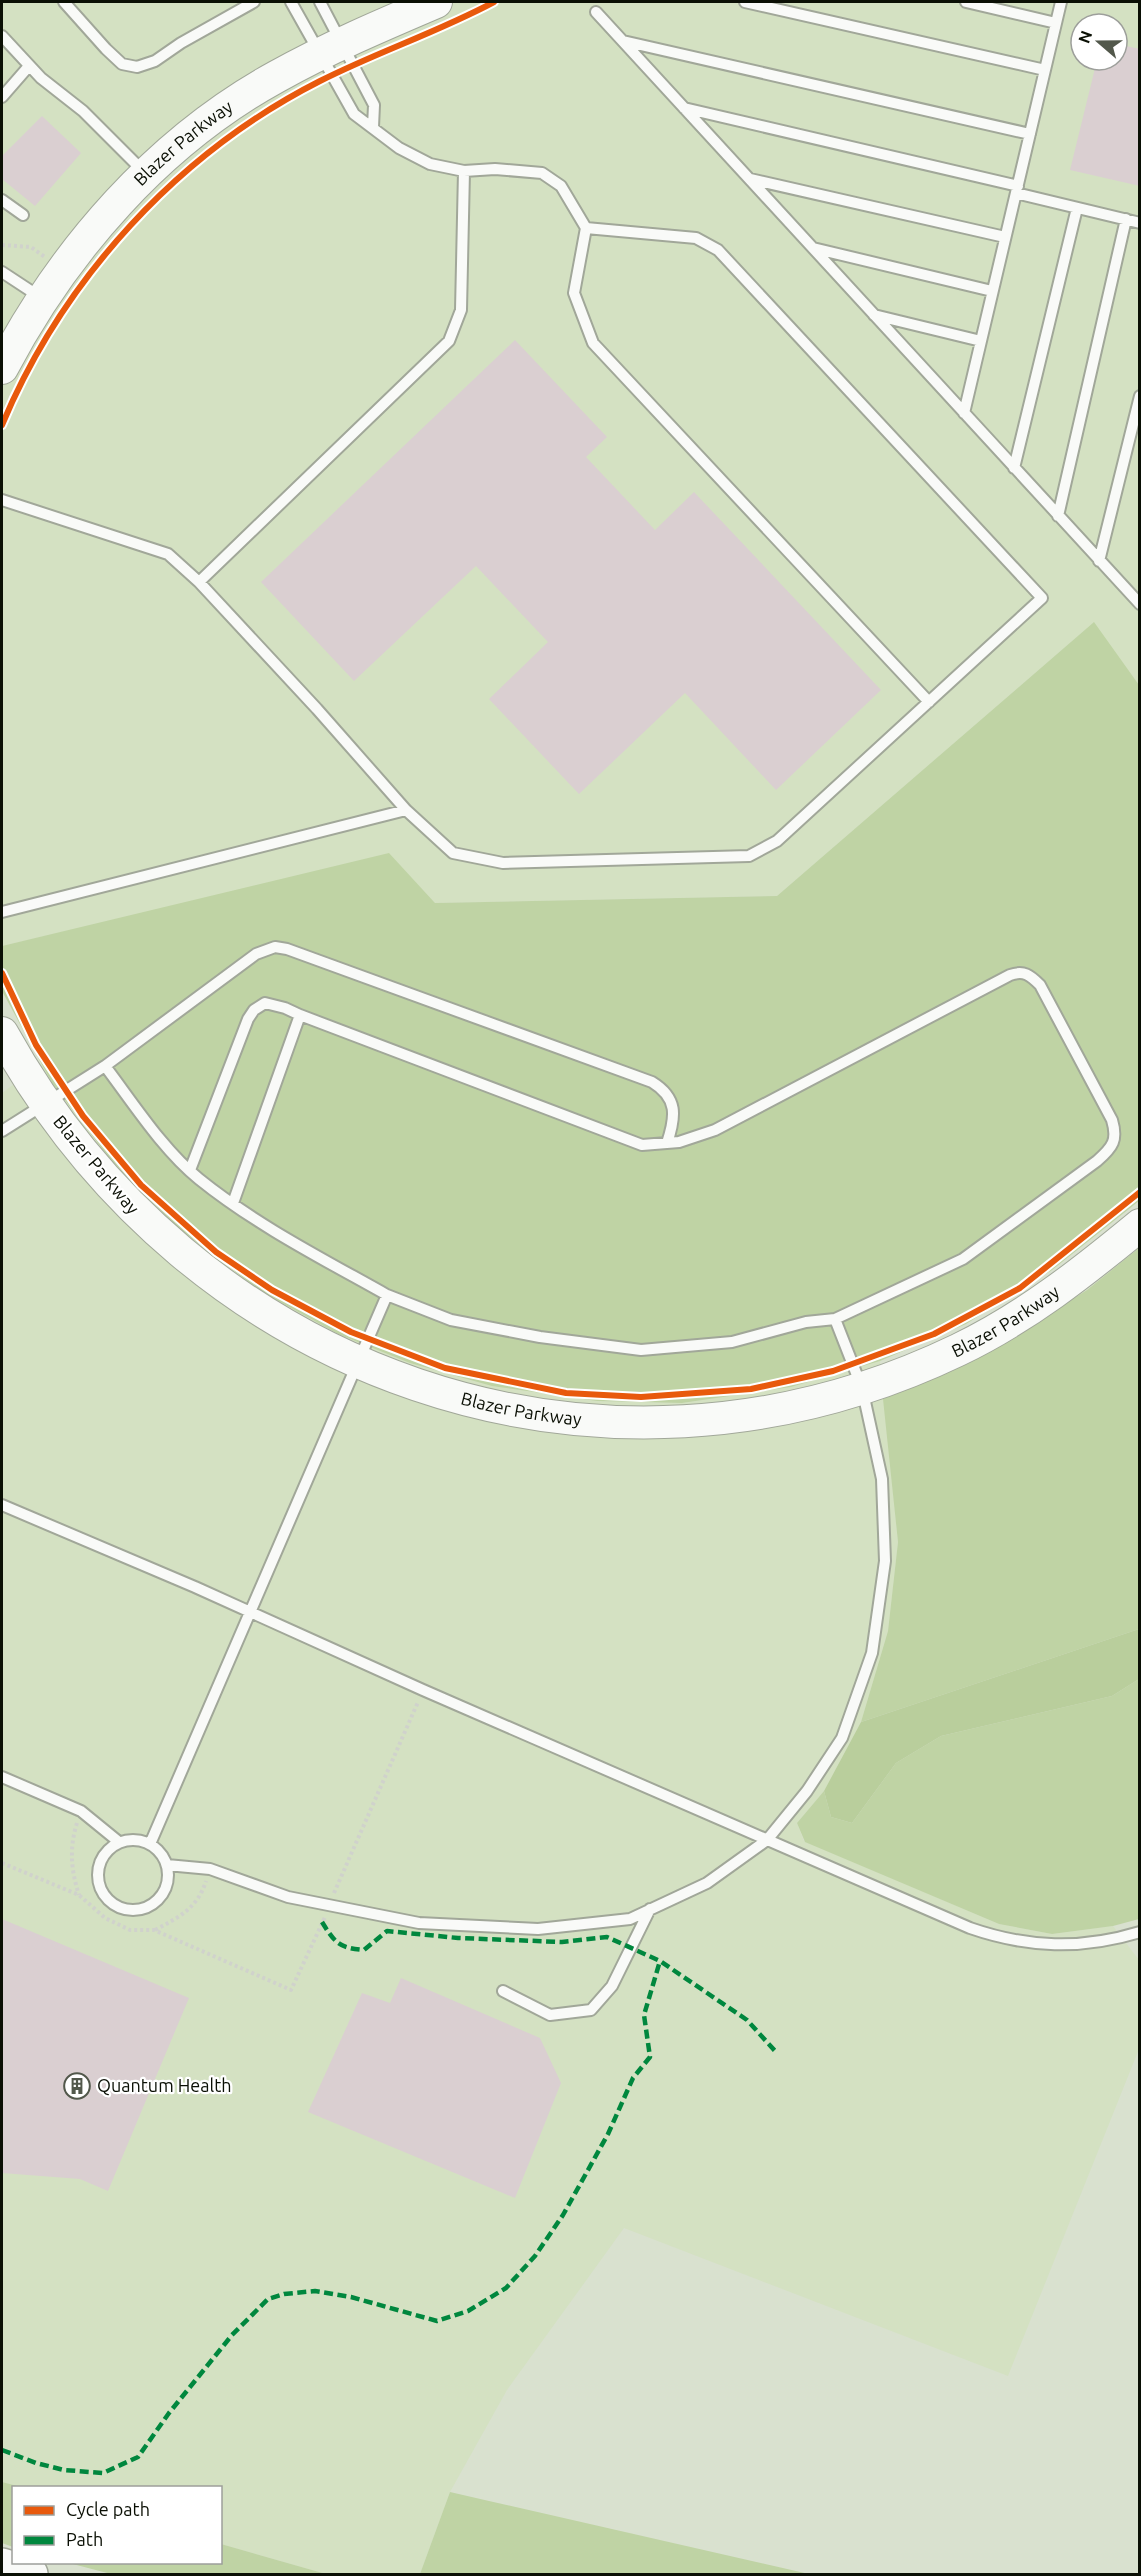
<svg xmlns="http://www.w3.org/2000/svg" width="1141" height="2576" font-family="Ubuntu,sans-serif">
<style>
.built{fill:#d4e1c2;fill-rule:evenodd}
.green{fill:#bfd3a4}
.forest{fill:#b9ce9c}
.building{fill:#dacfd1}
.lines{fill:none;stroke-linecap:round;stroke-linejoin:round}
.lane-casing{stroke:#a1a799;stroke-width:14}
.secondary-casing{stroke:#a1a799;stroke-width:34}
.highway-casing{stroke:#a1a799;stroke-width:36}
.path{stroke:#d0d2cc;stroke-width:4;stroke-dasharray:3 3;stroke-linecap:butt}
.lane{stroke:#f9faf8;stroke-width:10}
.secondary{stroke:#f9faf8;stroke-width:32}
.highway{stroke:#f9faf8;stroke-width:33}
.quiet{stroke:#00873e;stroke-width:4.5;stroke-dasharray:9 4.5;stroke-linecap:butt}
.cycleway-casing{stroke:#fff;stroke-width:10}
.cycleway{stroke:#e8590c;stroke-width:6}
.labels{text-anchor:middle;stroke-width:4.5;stroke-linejoin:round;paint-order:stroke}
.street-label{font-size:18px;fill:#0a0f04;stroke:#fff}
.poi-label{font-size:18px;fill:#0a0f04;stroke:#fff;text-anchor:start}
</style>
<rect width="100%" height="100%" fill="#d9e1cf"/>
<path class="built" d="M2 2H1139V685L1093 623 777 896 435 903 391 856 2 946ZM1081 24H1117V60H1081Z
M41 1064 262 1292 338 1334 597 1401 682 1403 791 1387 880 1361 898 1542 888 1631 861 1722 824 1791 797 1823 804 1841 999 1924 1052 1934 1113 1926 1139 1960V2049L1008 2376 624 2228 507 2390 450 2492 420 2574H326L221 2544 220 2488H21L2 2482V1093Z"/>
<path class="green" d="M1094 622 1139 685V1201L1052 1270 966 1324 880 1361 791 1387 682 1403 597 1401 492 1386 410 1363 338 1334 262 1292 177 1227 110 1159 52 1083 2 991V946L389 853 435 903 777 896Z
M1139 1248V1629L861 1722 888 1631 898 1542 883 1399 987 1353 1087 1290Z
M1139 1679V1919L1113 1926 1052 1934 999 1924 805 1842 797 1823 824 1791 831 1817 852 1823 896 1763 941 1736 1112 1696Z
M2 2482 21 2487 14 2488 13 2547 2 2543Z
M450 2492 489 2501 809 2574H420Z
M221 2544 326 2574H111L69 2563 220 2562Z"/>
<path class="forest" d="M1139 1629V1679L1112 1696 941 1736 896 1763 852 1823 831 1817 824 1791 861 1722Z"/>
<path class="building" d="M1117 44 1140 49V186L1070 170 1097 60H1117Z
M42 116 81 153 35 206 2 179V156Z
M515 340 607 437 586 457 655 530 694 492 881 690 776 790 685 693 579 794 489 699 548 642 476 566 354 681 261 582Z
M2 1919 189 1998 108 2191 80 2179 2 2173Z
M401 1978 540 2038 561 2083 515 2198 308 2112 362 1993 390 2003Z"/>
<g class="lines">
<g class="lane-casing">
<path id="lane" d="M64 2 106 49 122 64 137 67 155 61 181 43 254 2
M320 2 374 105 373 127
M745 2 1045 70
M966 2 1056 23
M596 12 1140 604
M2 36 41 78 83 111 144 172
M623 41 1030 134
M2 97 29 66
M684 108 1018 186
M750 179 1005 237
M1016 193 1140 223
M2 200 23 215
M586 228 574 293 593 343 929 702
M813 248 992 291
M2 272 40 297
M874 315 981 341
M964 413 1061 2
M1014 468 1077 208
M2 500 168 554 199 582 317 709 406 810
M1058 516 1126 219
M1099 561 1140 396
M199 582 449 341 461 310 464 171
M2 912 406 810 453 853 503 863 749 856 777 841 1042 598 718 250 696 238 586 228 561 186 542 173 495 169 464 171 430 164 399 148 354 114 291 2
M105 1066 256 954 275 947 287 949 652 1082C678 1098 676 1116 667 1143
M2 1131 105 1066C133 1103 163 1150 199 1179 256 1225 323 1259 387 1295L150 1844
M190 1170 248 1019 254 1010 265 1003 285 1008 300 1015
M233 1203 300 1015 642 1145 679 1142 715 1130 1010 975C1024 970 1030 975 1040 985L1112 1120C1118 1140 1113 1147 1097 1161L963 1259 835 1319
M2 1505 195 1587 423 1690 970 1928C1028 1948 1081 1950 1140 1932
M2 1777 81 1811 119 1842
M98 1875a35 35 0 1 1 70 0a35 35 0 1 1-70 0Z
M167 1865 210 1869 288 1897 419 1923 538 1929 630 1919 707 1883 767 1840 807 1791 842 1738 872 1653 885 1561 882 1479 862 1388 835 1319 806 1322 732 1342 641 1350 540 1337 451 1320 387 1295
M503 1991 550 2015 591 2010 612 1986 650 1909"/>
</g>
<g class="secondary-casing">
<g id="secondary">
<path id="s1" d="M2 368C64 250 158 142 276 77 328 48 382 25 436 2"/>
<path id="s2" d="M2 1033C191 1376 600 1522 958 1350 1025 1318 1083 1272 1140 1225"/>
</g>
</g>
<g class="highway-casing">
<path id="highway" d="M2 2565 31 2574"/>
</g>
<path class="path" d="M2 245 31 247 45 257
M77 1823C69 1848 71 1870 79 1895
M2 1863 79 1895 105 1918 130 1930H154L291 1990 325 1917
M334 1893 418 1702
M155 1930C179 1917 197 1909 206 1881"/>
<use href="#lane" class="lane"/>
<use href="#secondary" class="secondary"/>
<use href="#highway" class="highway"/>
<path class="quiet" d="M322 1922C335 1943 339 1948 364 1950L387 1931 458 1938 562 1942 607 1937 660 1961 747 2020 776 2052
M2 2450 36 2463 64 2470 103 2473 138 2457 169 2413 232 2335 268 2299 284 2294 315 2291 351 2297 437 2321 468 2311 506 2288 535 2256 563 2215 608 2134 633 2078 650 2057 644 2015 660 1961"/>
<g class="cycleway-casing">
<path id="cycleway" d="M2 425C63 279 178 153 320 81 377 52 438 32 494 2
M2 973 36 1045 83 1116 141 1185 216 1252 272 1290 351 1332 445 1368 566 1393 641 1397 751 1389 833 1371 934 1334 1020 1288 1140 1192"/>
</g>
<use href="#cycleway" class="cycleway"/>
</g>
<defs>
<g id="building-ring" transform="scale(1.35)"><circle r="9.5" fill="#fff" stroke="#52584b" stroke-width="1.5"/><path d="M-4-6H4V6H1V3H-1V6H-4ZM-2.5-4.3h1.7v1.8h-1.7ZM.8-4.3h1.7v1.8H.8ZM-2.5-1h1.7V.8h-1.7ZM.8-1h1.7V.8H.8Z" fill="#52584b"/></g>
</defs>
<g fill-rule="evenodd">
<use href="#building-ring" x="77" y="2086"/>
</g>
<g class="labels">
<g class="street-label">
<text dy="6" stroke="none"><textPath href="#s1" startOffset="291">Blazer Parkway</textPath></text>
<text transform="translate(96 1165) rotate(50)" y="6">Blazer Parkway</text>
<text dy="6" stroke="none"><textPath href="#s2" startOffset="1168">Blazer Parkway</textPath></text>
<text dy="6" stroke="none"><textPath href="#s2" startOffset="664">Blazer Parkway</textPath></text>
</g>
<g class="poi-label">
<text x="97" y="2092">Quantum Health</text>
</g>
</g>
<rect width="1141" height="2576" fill="none" stroke="#0a0f04" stroke-width="6"/>
<rect x="12" y="2486" width="210" height="78" fill="#ffffff" stroke="#9d9f9b" stroke-width="1.5"/>
<rect x="24" y="2506" width="30" height="9" fill="#e8590c" stroke="#9d9f9b" stroke-width="1.5"/>
<text x="66" y="2516" font-size="18" fill="#0a0f04">Cycle path</text>
<rect x="24" y="2536" width="30" height="9" fill="#00873e" stroke="#9d9f9b" stroke-width="1.5"/>
<text x="66" y="2546" font-size="18" fill="#0a0f04">Path</text>
<g transform="translate(1099 42) rotate(290)"><circle r="28" fill="#ffffff" stroke="#9d9f9b" stroke-width="1.5"/>
<path d="M0-4.5L10 22L0 15L-10 22Z" fill="#52584b"/>
<text y="-9" font-size="16" font-weight="bold" text-anchor="middle" fill="#0a0f04">N</text>
</g>
</svg>
